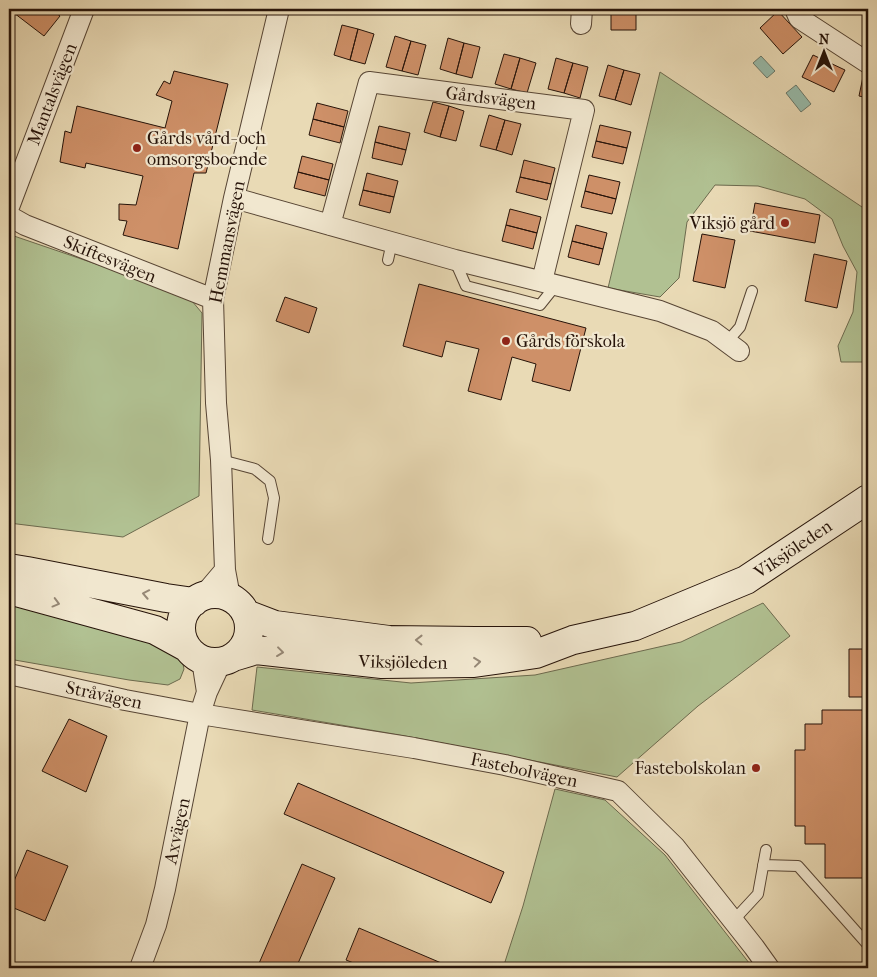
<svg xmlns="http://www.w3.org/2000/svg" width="877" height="977" font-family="'IM FELL French Canon',serif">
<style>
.green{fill:#b1c192;stroke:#6c6a4e}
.water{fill:#98bbaa;stroke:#6a786a}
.building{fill:#ce9068;stroke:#261309}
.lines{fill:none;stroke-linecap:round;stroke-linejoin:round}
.lane-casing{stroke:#574534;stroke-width:12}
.street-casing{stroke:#574534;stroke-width:22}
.secondary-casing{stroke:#261309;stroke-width:30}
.lane{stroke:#f1e7cf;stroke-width:10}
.street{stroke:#f1e7cf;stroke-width:20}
.secondary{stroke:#f1e7cf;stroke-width:28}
.oneway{stroke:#968876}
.poi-dot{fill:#8f2418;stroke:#f1e7cf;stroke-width:2}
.labels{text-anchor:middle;stroke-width:4.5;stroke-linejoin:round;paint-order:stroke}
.street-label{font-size:18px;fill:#261309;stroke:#f1e7cf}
.poi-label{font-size:18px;fill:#261309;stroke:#f1e7cf;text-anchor:start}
</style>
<rect width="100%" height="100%" fill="#e9dab5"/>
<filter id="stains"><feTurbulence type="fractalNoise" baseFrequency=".004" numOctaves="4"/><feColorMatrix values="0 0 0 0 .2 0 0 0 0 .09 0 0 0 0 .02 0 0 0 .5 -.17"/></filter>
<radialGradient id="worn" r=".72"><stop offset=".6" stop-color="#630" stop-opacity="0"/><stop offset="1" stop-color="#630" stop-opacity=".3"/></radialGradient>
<path class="green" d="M660 72 868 211V362H841L838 346 853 312 857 272 843 246 832 219 805 199 758 186 715 185 687 222 679 278 660 297 608 288Z
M14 236 187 295 202 313 199 496 123 537 9 523V248Z
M763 603 790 636 698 706 617 777 406 736 252 710 257 667 411 683 535 675 681 642Z
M9 604 155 643 181 655 184 669 180 679 168 685 129 680 9 659Z
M555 789 605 800 665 855 753 968H503L523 906Z"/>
<path class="water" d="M761 56 775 71 767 78 753 63Z
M796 85 811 104 801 112 786 93Z"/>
<path class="building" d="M17 9H51L60 16 44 36 14 13Z
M533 9H559V11H533Z
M611 9H636V30H611Z
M778 11 802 37 783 54 760 28Z
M342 25 358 29 350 60 334 55Z
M358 29 374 34 365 64 350 60Z
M395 36 411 41 402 71 386 67Z
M448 38 464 43 456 74 440 69Z
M411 41 426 45 418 75 402 71Z
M464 43 480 47 472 78 456 74Z
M504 54 520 58 511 89 495 84Z
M813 55 845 70 834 92 802 77Z
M520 58 536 63 527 93 511 89Z
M556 58 573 63 564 93 548 89Z
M573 63 588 67 580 98 564 93Z
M608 65 624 70 615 100 599 96Z
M624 70 640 74 631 105 615 100Z
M174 71 228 84 206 173H194L178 249 123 235 127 221 119 220V204L136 205 143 176 86 163 85 168 60 162 65 131 71 133 77 106 165 128 172 101 156 95 164 81 170 84Z
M864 72 868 73V98L859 96Z
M433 102 449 106 440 137 424 132Z
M317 103 348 111 344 127 313 119Z
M449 106 464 111 456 141 440 137Z
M489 115 505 120 496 150 480 146Z
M313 119 344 127 340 143 309 135Z
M505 120 521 124 512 155 496 150Z
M600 125 631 132 627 148 596 141Z
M379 126 410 133 406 150 375 142Z
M596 141 627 148 623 164 592 157Z
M375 142 406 150 402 165 372 158Z
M302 156 333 164 329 180 298 172Z
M524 160 555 168 551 184 520 177Z
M298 172 329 180 325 196 294 188Z
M367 173 398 181 394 197 363 190Z
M589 175 620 182 616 199 585 191Z
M520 177 551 184 547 200 516 192Z
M363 190 394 197 390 213 359 205Z
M585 191 616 199 612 214 581 207Z
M755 203 820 215 815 243 750 231Z
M510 209 541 217 537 233 506 225Z
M506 225 537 233 533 249 502 241Z
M576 225 607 233 603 249 572 241Z
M702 234 735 240 725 288 693 281Z
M572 241 603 249 599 265 568 257Z
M814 254 847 261 837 308 805 301Z
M419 284 586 328 570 391 532 381 536 364 512 357 501 400 468 391 479 349 446 341 442 357 403 346Z
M285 297 317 308 309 333 276 321Z
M849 649H868V697H849Z
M822 710H863V878H825V844H805V826H795V750H805V724H822Z
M69 719 107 736 86 792 42 771Z
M298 783 504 872 491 903 284 814Z
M27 850 68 866 45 921 9 906V893Z
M302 864 335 878 296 968H257Z
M359 928 453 968H366L346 960Z"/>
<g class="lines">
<g class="lane-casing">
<path id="lane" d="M388 260 392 242
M455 261 466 286 540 305 556 285
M727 342 740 327 752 291
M221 460 255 469 270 481 274 498 268 539
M763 865 798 866 868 945
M733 921 758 894 766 850"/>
</g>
<g class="street-casing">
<path id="street" d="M795 9 799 18 868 63
M581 24 582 9
M234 198 455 260 660 311 712 331 739 351
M9 207 84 9
M9 216 25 225 213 299
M330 225 369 82 584 110 542 281
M203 596 225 570
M230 597 225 570 221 460 216 403 213 299 234 198 279 9
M202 660 207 692
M9 674 125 700 200 714 414 748 505 765 618 791 675 847 754 947 769 968
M140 968 156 925 165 889 200 714 207 692 221 662"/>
</g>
<g class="secondary-casing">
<path id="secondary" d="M9 568 27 571 166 598 194 602
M9 590 155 630 186 647
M181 628a34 34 0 1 1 68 0a34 34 0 1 1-68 0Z
M246 614 275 625 389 640 475 641H527
M233 657 256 650 382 664 474 663 536 654 573 640 635 626 746 580 868 499"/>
</g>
<use href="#lane" class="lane"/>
<use href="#street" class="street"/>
<use href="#secondary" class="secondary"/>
</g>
<defs><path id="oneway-chevron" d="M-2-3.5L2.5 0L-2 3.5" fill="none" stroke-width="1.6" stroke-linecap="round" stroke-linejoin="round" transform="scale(1.25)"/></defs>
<g class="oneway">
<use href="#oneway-chevron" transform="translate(146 594) rotate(-169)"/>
<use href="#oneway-chevron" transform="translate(56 603) rotate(15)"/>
<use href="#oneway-chevron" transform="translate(419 640) rotate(-179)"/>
<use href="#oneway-chevron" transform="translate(280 652) rotate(7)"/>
<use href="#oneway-chevron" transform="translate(477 662) rotate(-6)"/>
</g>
<g class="poi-dot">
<circle cx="137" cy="148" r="5"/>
<circle cx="785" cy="223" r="5"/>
<circle cx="506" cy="341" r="5"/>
<circle cx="756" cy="768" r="5"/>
</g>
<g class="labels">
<g class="street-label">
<text transform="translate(52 94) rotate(-69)" y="6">Mantalsvägen</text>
<text transform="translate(491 98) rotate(7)" y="6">Gårdsvägen</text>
<text transform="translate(227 242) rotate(-79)" y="6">Hemmansvägen</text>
<text transform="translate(110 259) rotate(22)" y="6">Skiftesvägen</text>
<text transform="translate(793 549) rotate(-34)" y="6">Viksjöleden</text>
<text transform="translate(403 662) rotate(1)" y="6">Viksjöleden</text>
<text transform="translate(104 695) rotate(12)" y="6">Stråvägen</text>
<text transform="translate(524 770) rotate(12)" y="6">Fastebolvägen</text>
<text transform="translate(177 831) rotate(-78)" y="6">Axvägen</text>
</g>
<g class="poi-label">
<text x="147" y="144">Gårds vård- och<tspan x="147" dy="21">omsorgsboende</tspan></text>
<text x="775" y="229" text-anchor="end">Viksjö gård</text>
<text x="516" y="347">Gårds förskola</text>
<text x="746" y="774" text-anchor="end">Fastebolskolan</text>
</g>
</g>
<rect width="877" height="977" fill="none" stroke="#e9dab5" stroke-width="30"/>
<rect x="10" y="10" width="857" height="957" fill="none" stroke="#261309" stroke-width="2.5"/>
<rect x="15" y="15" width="847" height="947" fill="none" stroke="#261309"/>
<g transform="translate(824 52)" stroke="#f1e7cf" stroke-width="4" paint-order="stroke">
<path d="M0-4L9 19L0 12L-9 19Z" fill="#261309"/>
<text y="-8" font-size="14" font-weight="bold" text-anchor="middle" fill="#261309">N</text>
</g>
<rect width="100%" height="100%" filter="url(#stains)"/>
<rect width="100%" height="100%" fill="url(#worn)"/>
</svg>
